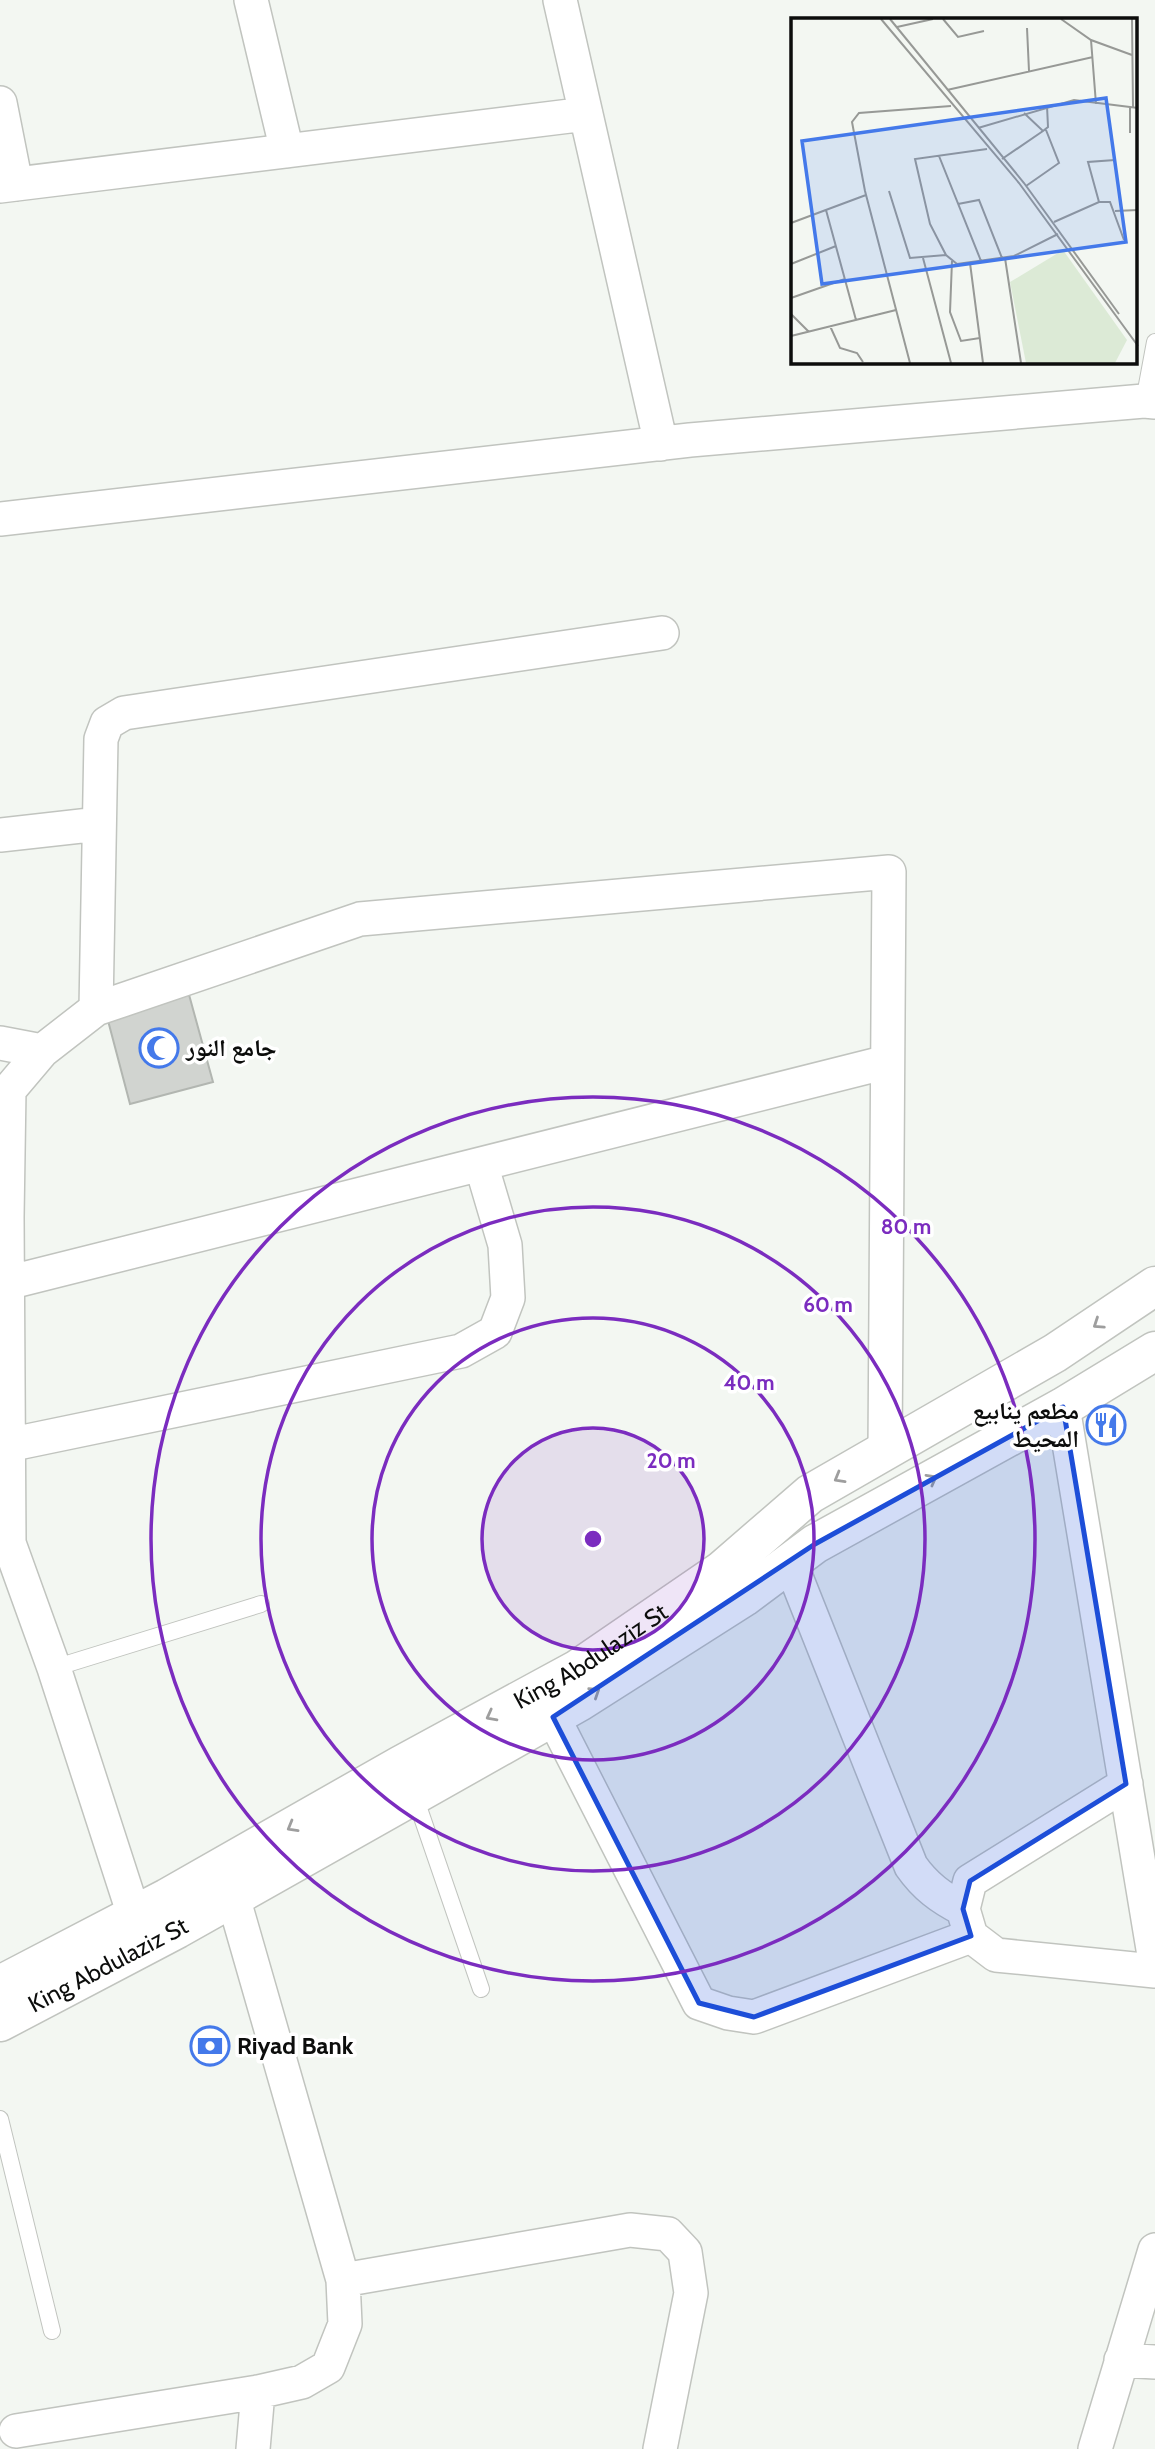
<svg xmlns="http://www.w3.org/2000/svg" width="1155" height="2449" font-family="Cabin,'Noto Naskh Arabic',sans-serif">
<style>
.building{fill:#d1d4d0;stroke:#b2b6b1;stroke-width:2}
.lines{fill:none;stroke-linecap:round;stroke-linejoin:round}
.lane-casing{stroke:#c1c4bf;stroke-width:18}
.street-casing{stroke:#c1c4bf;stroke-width:36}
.secondary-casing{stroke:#c1c4bf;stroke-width:41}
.lane{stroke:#fff;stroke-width:16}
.street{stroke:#fff;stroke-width:33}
.secondary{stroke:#fff;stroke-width:38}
.oneway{stroke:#9e9e9e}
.marked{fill:#1d4ed8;fill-opacity:0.2;stroke:#1d4ed8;stroke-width:5;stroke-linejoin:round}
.ring{fill:none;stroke:#7b2cbf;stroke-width:3.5}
.labels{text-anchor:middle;stroke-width:7;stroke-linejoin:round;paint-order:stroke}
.poi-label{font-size:24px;font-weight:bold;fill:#0c0d0c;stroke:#fff;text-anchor:start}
.street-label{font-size:24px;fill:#0c0d0c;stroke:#fff}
.inset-road{fill:none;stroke:#979996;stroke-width:2}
.view{fill:#4479ea;fill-opacity:0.15;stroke:#4479ea;stroke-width:3.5}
.inset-edge{fill:none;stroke:#0c0d0c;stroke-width:3.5}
.centre{fill:#7b2cbf;stroke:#fff;stroke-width:3.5}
.ring-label{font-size:21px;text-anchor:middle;font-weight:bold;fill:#7b2cbf;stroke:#fff;stroke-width:7;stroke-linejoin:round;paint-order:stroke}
</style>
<rect width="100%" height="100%" fill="#f3f7f2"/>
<path class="building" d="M188 991 213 1082 130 1104 106 1013Z"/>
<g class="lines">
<g class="lane-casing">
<path id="lane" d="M1144 401 1155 342
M54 1668 261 1604
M414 1794 481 1989
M0 2119 52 2331"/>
</g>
<g class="street-casing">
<path id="street" d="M251 0 287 151
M560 0 661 444
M0 103 16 184
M0 186 586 114
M0 519 690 440 1144 401 1155 402
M0 835 99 824
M96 1009 101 739 107 723 124 713 662 633
M0 1043 42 1051
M7 1283 887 1062
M1063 1407 1155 1961
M8 1445 461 1351 495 1332 508 1298 505 1245 481 1164
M790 1562 911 1866C925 1886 941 1898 963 1909
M553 1717 699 2003 728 2013 754 2017 971 1936
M1126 1784 970 1881 963 1909 971 1936 996 1955 1155 1971
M134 1915 54 1668 9 1543 7 1217 9 1090 42 1051 96 1009 360 919 889 872 885 1451
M343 2280 630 2230 668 2234 685 2252 691 2293 660 2449
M1121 2360 1155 2362
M16 2431 258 2392 302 2382 328 2367 345 2324 343 2280 233 1897
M253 2449 258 2392
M1095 2449 1155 2250"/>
</g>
<g class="secondary-casing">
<g id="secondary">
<path id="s1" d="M0 1985 167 1898 401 1765 578 1669 721 1571 810 1494 1055 1353 1155 1286"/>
<path id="s2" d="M0 2022 177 1929 579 1702 744 1597 815 1544 1063 1407 1155 1351"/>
</g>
</g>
<use href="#lane" class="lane"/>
<use href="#street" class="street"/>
<use href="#secondary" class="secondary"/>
</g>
<defs><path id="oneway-chevron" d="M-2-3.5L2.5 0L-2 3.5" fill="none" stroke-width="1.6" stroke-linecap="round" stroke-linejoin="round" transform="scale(1.75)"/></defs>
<g class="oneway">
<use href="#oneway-chevron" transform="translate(1098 1324) rotate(146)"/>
<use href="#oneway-chevron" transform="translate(839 1478) rotate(150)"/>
<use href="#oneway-chevron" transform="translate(932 1479) rotate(-29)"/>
<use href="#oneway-chevron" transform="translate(595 1692) rotate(-33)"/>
<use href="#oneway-chevron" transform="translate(491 1716) rotate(152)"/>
<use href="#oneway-chevron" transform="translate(292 1827) rotate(150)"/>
</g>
<path class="marked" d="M1063 1407 1126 1784 970 1881 963 1909 971 1936 754 2017 699 2003 553 1717 815 1544Z"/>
<circle cx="593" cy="1539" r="111" fill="#7b2cbf" fill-opacity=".12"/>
<g class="ring">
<circle cx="593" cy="1539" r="111"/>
<circle cx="593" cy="1539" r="221"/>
<circle cx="593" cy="1539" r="332"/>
<circle cx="593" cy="1539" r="442"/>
</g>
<defs>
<g id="mosque-ring" transform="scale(2.0125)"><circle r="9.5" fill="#fff" stroke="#4479ea" stroke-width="1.5"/><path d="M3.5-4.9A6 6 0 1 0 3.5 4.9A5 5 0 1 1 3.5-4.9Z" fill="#4479ea"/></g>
<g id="restaurant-ring" transform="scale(2.0125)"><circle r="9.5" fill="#fff" stroke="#4479ea" stroke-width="1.5"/><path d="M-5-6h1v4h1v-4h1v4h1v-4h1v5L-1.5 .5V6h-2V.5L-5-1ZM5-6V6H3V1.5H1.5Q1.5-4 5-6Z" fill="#4479ea"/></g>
<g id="bank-ring" transform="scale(2.0125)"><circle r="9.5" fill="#fff" stroke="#4479ea" stroke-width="1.5"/><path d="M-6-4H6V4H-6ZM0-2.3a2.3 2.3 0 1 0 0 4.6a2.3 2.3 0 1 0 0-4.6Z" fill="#4479ea"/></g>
</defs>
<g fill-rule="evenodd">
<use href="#mosque-ring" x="159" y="1048"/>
<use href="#restaurant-ring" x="1106" y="1425"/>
<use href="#bank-ring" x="210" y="2046"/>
</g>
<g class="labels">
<g class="poi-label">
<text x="186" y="1056">جامع النور</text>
<text x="1079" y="1419" text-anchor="end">مطعم ينابيع<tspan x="1079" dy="28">المحيط</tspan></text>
<text x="237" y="2054">Riyad Bank</text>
</g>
<g class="street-label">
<text dy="8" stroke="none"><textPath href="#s1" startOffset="676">King Abdulaziz St</textPath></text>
<text dy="8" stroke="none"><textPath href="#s2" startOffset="122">King Abdulaziz St</textPath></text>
</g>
</g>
<g transform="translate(791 18)">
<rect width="346" height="346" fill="#f3f7f2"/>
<path d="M272 232 336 322 324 345H235L219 264Z" fill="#dcead6"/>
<path class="inset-road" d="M90 1 228 165 347 328M99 1 233 165 328 296M152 1 167 19 193 13M270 1 300 22 341 37M341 1 342 89M106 9 142 1M236 10 238 53M300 22 305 86M156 72 302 39M339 89V115M233 95 252 113 257 109 256 88M187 110 283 82 347 90M196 131 124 141 139 206 155 237 166 246 223 238 267 216M148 138 190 243M211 141 252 113M235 168 268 145 255 112M98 173 119 240 155 237M308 184 297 144 324 142M167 186 188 182 211 240M35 192 65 302M324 193 347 192M263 204 308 184H319L333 222M0 205 75 177M132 240 160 345M214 240 230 345M161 243 159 294 170 323 189 320M179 245 192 345M0 246 45 228M0 280 54 261M0 296 18 314M39 308 49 330 66 335 72 344M0 318 105 292M119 345 74 173 61 104 68 95 160 88"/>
<path class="view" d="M315 80 335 224 31 266 11 123Z"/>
<rect width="346" height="346" class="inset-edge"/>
</g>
<circle cx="593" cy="1539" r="10" class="centre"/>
<g class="ring-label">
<text x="906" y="1234">80 m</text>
<text x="828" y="1312">60 m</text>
<text x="749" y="1390">40 m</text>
<text x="671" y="1468">20 m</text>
</g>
</svg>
